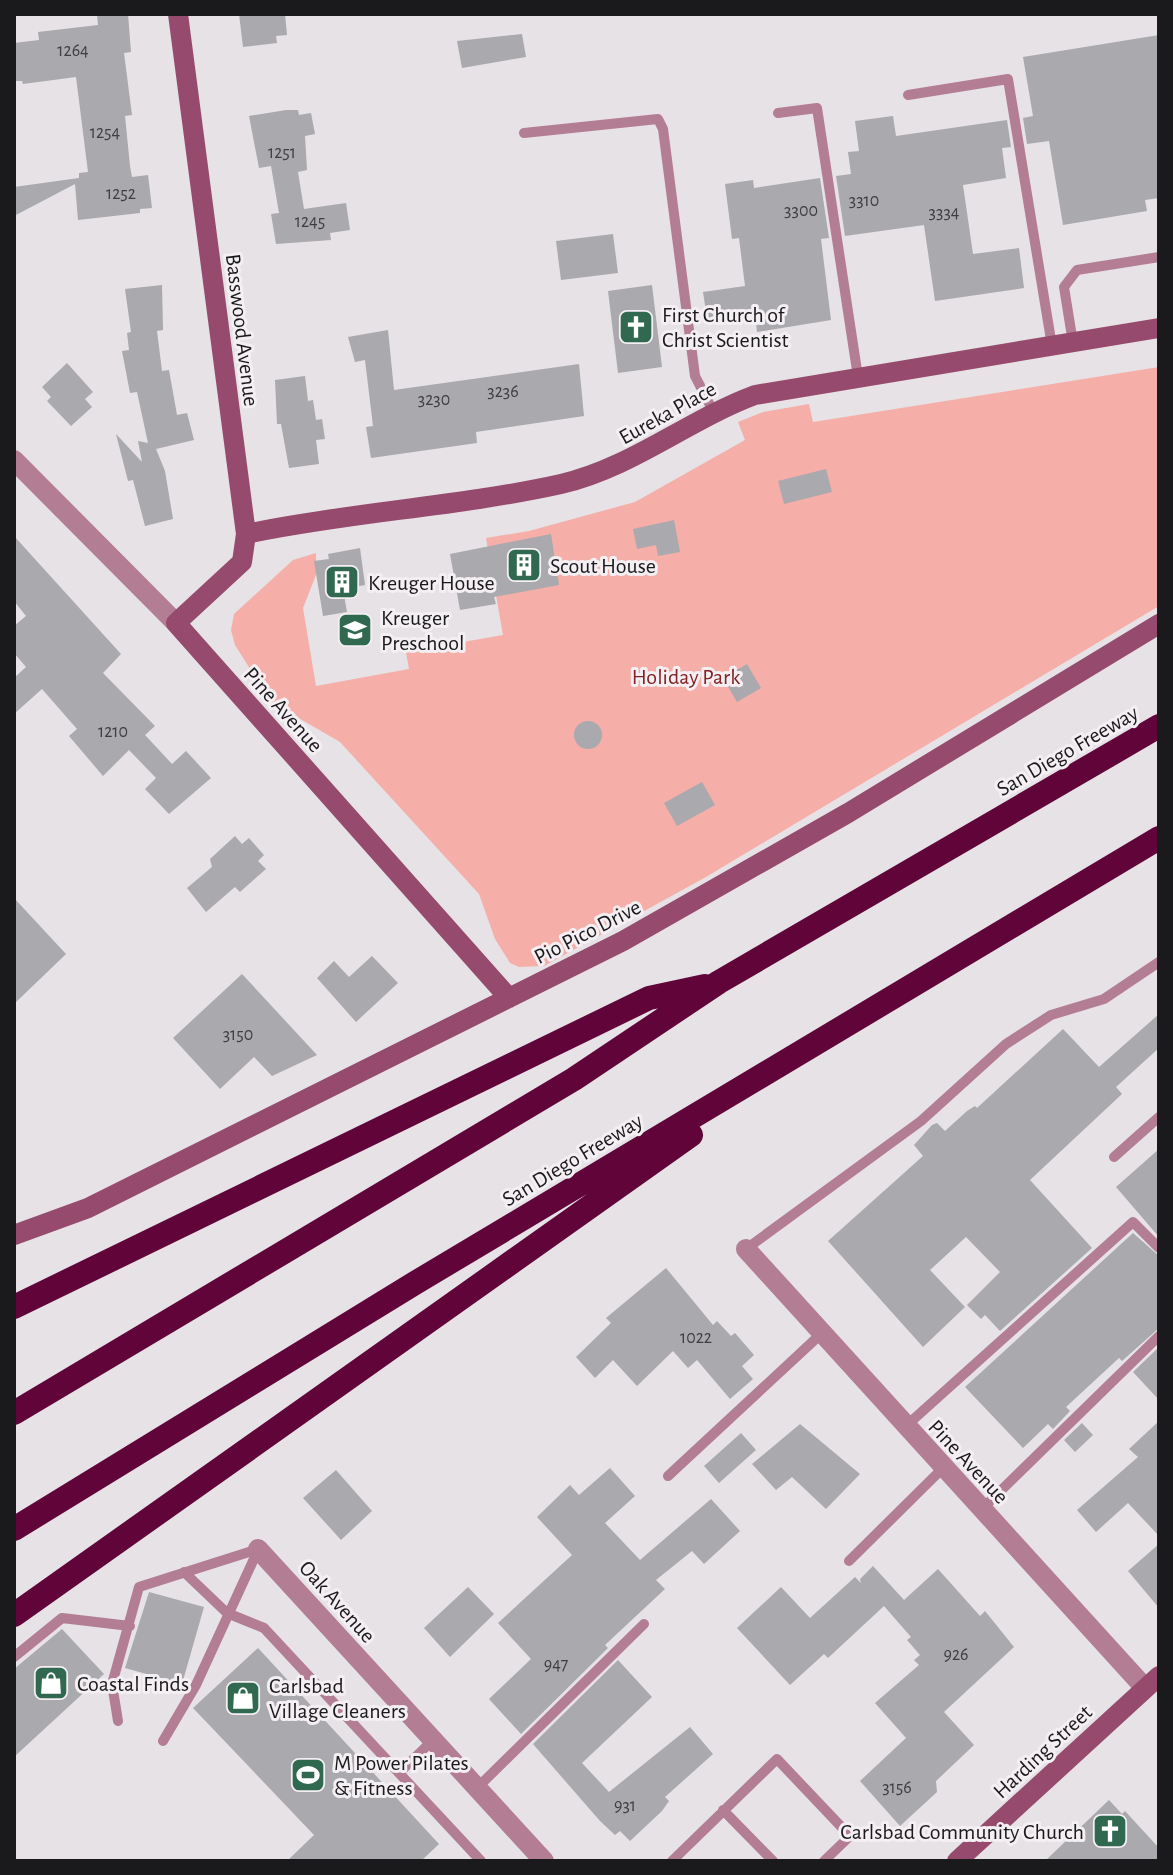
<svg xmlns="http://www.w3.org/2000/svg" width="1173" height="1875" font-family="'Alegreya Sans',sans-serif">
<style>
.green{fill:#f5aea8}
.building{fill:#a9a9ae}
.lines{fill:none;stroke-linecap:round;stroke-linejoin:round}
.lane{stroke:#b37d93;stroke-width:10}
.street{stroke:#b37d93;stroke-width:20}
.secondary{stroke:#964a6d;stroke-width:20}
.highway{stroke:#60043a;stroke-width:24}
.labels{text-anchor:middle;stroke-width:6;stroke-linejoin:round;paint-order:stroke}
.number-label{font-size:18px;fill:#3e3d40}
.poi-label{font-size:22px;fill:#1a191b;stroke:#f3eff3;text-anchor:start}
.street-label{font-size:22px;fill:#1a191b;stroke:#f3eff3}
.park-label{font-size:22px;fill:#832123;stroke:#f3eff3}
</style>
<rect width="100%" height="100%" fill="#e6e2e6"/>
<path class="green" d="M1159 367V606L706 877 544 966 519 967 510 963 495 939 479 894 340 742 271 702 235 645 231 630 234 614 293 560 316 553V575L303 608 316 686 409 669 406 652 503 635 486 538 529 531 635 502 745 440 738 422 763 412 809 404 813 422Z"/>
<path class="building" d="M97 14H128L131 52 124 53 132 115 125 116 130 166 132 177 148 175 152 208 140 209V213L78 220 75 184 14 216V187L79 178V173L88 172 76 77 23 84 22 81H14V43L39 40 38 32 98 25Z
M239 14H285L287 35 276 36 277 43 243 47Z
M522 34 526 57 462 68 457 41Z
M1159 35V198L1145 200 1147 211 1063 225 1049 141 1027 144 1023 118 1033 116 1023 57Z
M286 110H298L299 115 311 113 315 134 305 136 307 170 298 172 304 209 346 203 350 230 330 233 331 240 276 244 271 214 279 213 271 166 259 168 249 116Z
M893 116 896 136 1007 120 1011 147 1002 148 1006 178 963 185 973 254 1019 248 1024 288 935 301 924 225 845 236 836 176 851 174 848 152 859 151 855 121Z
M820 178 829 238 821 239 831 320 757 332 755 312 707 318 703 292 745 286 739 238 732 239 725 184 753 180 754 188Z
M613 234 618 273 561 280 556 241Z
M162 285 163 330 157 331 162 371 169 370 177 415 187 413 194 440 156 449 165 471 173 519 145 526 133 480 128 481 116 434 142 462 138 441 148 443 137 392 130 393 122 351 129 350 127 333 131 332 125 289Z
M652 285 662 367 618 373 608 291Z
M388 330 394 390 579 364 584 416 476 432 477 443 371 458 366 427 373 426 365 360 355 362 348 337Z
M67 363 93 392 85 399 92 407 71 426 47 401 51 397 42 387Z
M305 376 308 401 313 400 316 420 322 419 325 439 316 440 319 464 289 468 281 424H277L275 380Z
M826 469 832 492 784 504 778 481Z
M674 520 680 552 658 556 656 545 637 549 633 529Z
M551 534 559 585 494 597 496 604 460 610 450 554Z
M14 536 121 654 103 673 155 726 145 735 172 764 186 751 211 778 169 814 145 789 156 778 129 750 103 776 69 736 77 729 42 689 14 714V678L26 667 14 653V626L26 616 14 601Z
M360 548 365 585 343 589 347 612 323 616 314 561 329 559 328 554Z
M747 664 761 688 737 702 723 678Z
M574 735a14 14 0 1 1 28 0a14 14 0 1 1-28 0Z
M702 782 715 805 677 826 664 803Z
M235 836 242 844 249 838 264 855 258 861 266 869 240 892 235 887 206 912 187 888 212 867 210 859Z
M14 898 66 954 14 1004Z
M372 956 398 983 356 1022 317 978 334 961 349 977Z
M242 974 317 1055 272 1076 254 1057 220 1089 173 1038Z
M1159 1014V1048L1116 1087 1122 1094 1030 1180 1092 1248 1000 1331 985 1315 981 1319 967 1305 1000 1272 966 1237 930 1270 965 1307 923 1347 828 1241 923 1156 914 1145 932 1125 937 1123 945 1131 967 1111 975 1106 977 1108 1063 1029 1099 1067Z
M1159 1149V1237L1116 1187Z
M1133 1233 1159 1256V1328L1122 1361 1119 1358 1066 1407 1070 1411 1053 1429 1048 1424 1023 1448 965 1387Z
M666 1268 713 1325 717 1321 731 1336 735 1333 754 1355 742 1366 753 1379 730 1399 697 1360 688 1368 673 1351 637 1386 613 1360 595 1378 576 1357 611 1323 606 1318Z
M1159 1347V1400L1133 1372Z
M1159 1421V1536L1128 1503 1096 1532 1077 1510 1138 1457 1129 1449Z
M1082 1423 1093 1435 1075 1452 1064 1440Z
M800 1424 860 1474 826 1509 792 1477 776 1490 752 1464Z
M741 1433 756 1450 719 1483 704 1466Z
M610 1468 635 1496 605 1523 640 1560 711 1499 740 1531 704 1564 692 1551 656 1580 665 1589 605 1645 608 1648 521 1734 489 1699 531 1659 498 1623 572 1555 537 1517 570 1485 579 1495Z
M336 1470 372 1511 341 1540 303 1498Z
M1159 1544V1608L1128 1571Z
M873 1566 904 1600 938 1569 980 1616 985 1611 1014 1647 944 1712 974 1745 936 1781 937 1792 900 1826 860 1781 906 1738 875 1703 919 1665 914 1660 920 1655 907 1640 911 1637 884 1606 828 1658 824 1654 790 1685 737 1628 781 1587 810 1618 855 1577 861 1583 860 1579Z
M468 1587 494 1614 450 1657 424 1628Z
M149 1592 204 1607 182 1684 125 1668Z
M62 1629 104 1674 14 1757V1669Z
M258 1648 439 1844 421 1861H287L314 1835 193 1708Z
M618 1660 652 1697 582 1763 609 1792 690 1727 713 1754 665 1797 669 1801 662 1811 630 1841 620 1831 615 1835 600 1821 533 1744Z
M1109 1800 1122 1814 1125 1811 1159 1848V1861H1045Z"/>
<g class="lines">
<path class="lane" d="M908 95 1008 79 1052 346
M778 113 817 108 858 377
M524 133 658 119 663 129 695 376 713 411
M1073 343 1064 287 1077 270 1159 257
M1114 1157 1159 1117
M746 1249 921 1121 1006 1044 1051 1015 1104 999 1159 962
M906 1426 1133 1222 1159 1248
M668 1476 822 1333
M981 1510 1159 1336
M849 1561 943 1468
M184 1572 227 1613 264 1628 399 1773 433 1740
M14 1657 62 1618 130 1626
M118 1721 112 1684 139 1587 258 1549
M163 1741 196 1685 258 1550
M399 1773 481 1861
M477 1788 644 1624
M723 1810 773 1861
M672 1861 777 1759 850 1836 824 1861"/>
<path class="street" d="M14 460 176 623
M746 1249 1145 1688
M258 1549 544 1861"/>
<path class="secondary" d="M178 14 246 534 242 562 176 623 509 998
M246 534C350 512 457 507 561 484 631 468 688 420 755 395L1159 328
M14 1235 88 1208 623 941 848 813 1159 624
M957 1861 1159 1676"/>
<path class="highway" d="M14 1307 649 998 705 986
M14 1413 574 1079 719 982 1159 726
M14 1529 415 1283 1159 838
M14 1615 691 1135"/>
</g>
<defs>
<g id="church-square" transform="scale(1.8)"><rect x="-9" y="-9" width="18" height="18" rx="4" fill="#306850" stroke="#f3eff3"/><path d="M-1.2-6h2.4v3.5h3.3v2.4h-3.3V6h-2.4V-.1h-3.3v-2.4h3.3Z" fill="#fff"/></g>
<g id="building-square" transform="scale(1.8)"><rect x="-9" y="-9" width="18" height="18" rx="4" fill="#306850" stroke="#f3eff3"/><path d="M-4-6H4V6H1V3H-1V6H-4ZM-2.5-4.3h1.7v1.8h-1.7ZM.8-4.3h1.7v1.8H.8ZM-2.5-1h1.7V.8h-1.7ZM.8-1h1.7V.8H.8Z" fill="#fff"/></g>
<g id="school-square" transform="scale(1.8)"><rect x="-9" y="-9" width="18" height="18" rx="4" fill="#306850" stroke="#f3eff3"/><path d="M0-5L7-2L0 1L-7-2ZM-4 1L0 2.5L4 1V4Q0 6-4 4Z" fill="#fff"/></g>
<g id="shop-square" transform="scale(1.8)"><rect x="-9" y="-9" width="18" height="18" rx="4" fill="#306850" stroke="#f3eff3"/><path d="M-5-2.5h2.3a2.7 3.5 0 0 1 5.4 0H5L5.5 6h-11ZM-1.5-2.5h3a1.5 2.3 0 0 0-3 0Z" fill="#fff"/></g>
<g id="stadium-square" transform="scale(1.8)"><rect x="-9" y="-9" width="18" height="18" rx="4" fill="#306850" stroke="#f3eff3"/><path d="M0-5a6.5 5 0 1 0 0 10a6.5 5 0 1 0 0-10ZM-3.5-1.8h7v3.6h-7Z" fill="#fff"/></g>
</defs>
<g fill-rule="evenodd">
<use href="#church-square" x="636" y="327"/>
<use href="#building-square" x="524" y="565"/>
<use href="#building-square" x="342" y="582"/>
<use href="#school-square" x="355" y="630"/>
<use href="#shop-square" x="51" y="1683"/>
<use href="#shop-square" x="243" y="1698"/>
<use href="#stadium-square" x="308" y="1775"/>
<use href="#church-square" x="1110" y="1831"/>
</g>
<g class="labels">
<g class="number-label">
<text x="73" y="56">1264</text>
<text x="105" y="138">1254</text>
<text x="282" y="158">1251</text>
<text x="121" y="199">1252</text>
<text x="864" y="206">3310</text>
<text x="801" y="216">3300</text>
<text x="944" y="218">3334</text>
<text x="310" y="227">1245</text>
<text x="503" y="397">3236</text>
<text x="434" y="405">3230</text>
<text x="113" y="737">1210</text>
<text x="238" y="1040">3150</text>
<text x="696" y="1343">1022</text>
<text x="956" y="1660">926</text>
<text x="556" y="1670">947</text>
<text x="897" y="1793">3156</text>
<text x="625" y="1811">931</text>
</g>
<g class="poi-label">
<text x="662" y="322">First Church of<tspan x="662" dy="25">Christ Scientist</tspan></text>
<text x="550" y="573">Scout House</text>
<text x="368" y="590">Kreuger House</text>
<text x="381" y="625">Kreuger<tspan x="381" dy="25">Preschool</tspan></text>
<text x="77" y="1691">Coastal Finds</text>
<text x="269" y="1693">Carlsbad<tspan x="269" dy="25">Village Cleaners</tspan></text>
<text x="334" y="1770">M Power Pilates<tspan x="334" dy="25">&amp; Fitness</tspan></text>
<text x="1084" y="1839" text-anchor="end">Carlsbad Community Church</text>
</g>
<g class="street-label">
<text transform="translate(243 330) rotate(83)" y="8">Basswood Avenue</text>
<text transform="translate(667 412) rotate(-29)" y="8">Eureka Place</text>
<text transform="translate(284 709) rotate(48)" y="8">Pine Avenue</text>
<text transform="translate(1067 750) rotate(-30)" y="8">San Diego Freeway</text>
<text transform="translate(587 931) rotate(-27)" y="8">Pio Pico Drive</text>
<text transform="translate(572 1159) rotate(-31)" y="8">San Diego Freeway</text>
<text transform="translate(969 1461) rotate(47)" y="8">Pine Avenue</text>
<text transform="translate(338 1601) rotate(48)" y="8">Oak Avenue</text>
<text transform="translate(1042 1751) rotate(-43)" y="8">Harding Street</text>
</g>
<g class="park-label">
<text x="686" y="684">Holiday Park</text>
</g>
</g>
<rect width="1173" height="1875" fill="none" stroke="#1a191b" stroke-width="32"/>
</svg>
